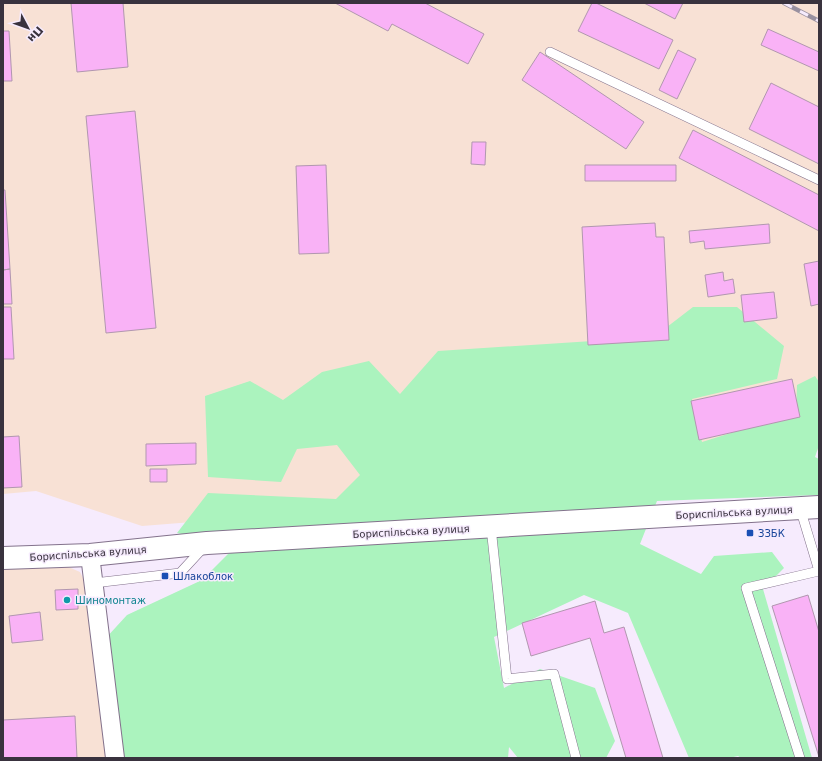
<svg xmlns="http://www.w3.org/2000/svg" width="822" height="761" font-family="'DejaVu Sans',sans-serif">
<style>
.industrial{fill:#f8e1d5}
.green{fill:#abf3be}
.building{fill:#f9b2f6;stroke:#b197af}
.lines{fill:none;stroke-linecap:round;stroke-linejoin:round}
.lane-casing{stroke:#83728c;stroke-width:10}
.street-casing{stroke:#83728c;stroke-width:20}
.secondary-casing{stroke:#83728c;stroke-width:24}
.lane{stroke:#fff;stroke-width:9}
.street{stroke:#fff;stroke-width:18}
.secondary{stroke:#fff;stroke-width:22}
.rail-casing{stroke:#99909f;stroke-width:4.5}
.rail{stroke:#f6ebfd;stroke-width:3;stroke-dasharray:9;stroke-linecap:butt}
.transit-dot{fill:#1a4fb4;stroke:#f6ebfd;stroke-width:1.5}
.culture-dot{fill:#0f9aa8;stroke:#f6ebfd;stroke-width:1.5}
.labels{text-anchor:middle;stroke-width:3;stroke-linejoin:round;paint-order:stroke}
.street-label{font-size:10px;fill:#39323e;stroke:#f6ebfd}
.transit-label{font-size:10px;fill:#164399;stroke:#f6ebfd;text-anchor:start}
.culture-label{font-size:10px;fill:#0d838f;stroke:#f6ebfd;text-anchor:start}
</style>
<rect width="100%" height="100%" fill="#f6ebfd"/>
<path class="industrial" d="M3 3H819V450L628 488 142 526 36 491 3 494Z
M64 565 80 572 87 586 107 758H3V568Z"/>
<path class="green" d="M693 307H737L784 346 777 379 692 399 702 442 796 413 797 385 815 376 819 382V445L815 457 819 459V495L657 501 640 544 701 574 714 556 772 552 784 568 763 589 812 758H741L738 756 729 758H689L628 613 584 595 494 637 504 688 540 669 595 688 615 741 606 758H518L509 747 508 758H120L105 639 127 615 202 580 236 546 177 533 208 493 336 499 360 475 337 445 297 449 281 482 208 477 205 396 250 381 283 400 322 372 369 361 400 394 438 351 654 337Z"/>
<path class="building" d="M71 3H123L128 67 77 72Z
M335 3H425L484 34 468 64 392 24 388 31Z
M592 3H596L673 40 659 69 578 31Z
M644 3H683L675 19Z
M768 29 819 52V71L761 45Z
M3 31H9L12 81H3Z
M678 50 696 59 677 99 659 90Z
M540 52 644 122 626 149 522 80Z
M771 83 819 107V164L749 129Z
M135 111 156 328 106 333 86 116Z
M693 130 819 195V231L679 158Z
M472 142H486L485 165 471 164Z
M326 165 329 253 299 254 296 166Z
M585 165H676V181H585Z
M3 190H5L10 269 3 270Z
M655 223 656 237H664L669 340 588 345 582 227Z
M769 224 770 243 705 249 704 241 690 243 689 231Z
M819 261V304L811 306 804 264Z
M10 269 12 304H3V270Z
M723 272 724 281 733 279 735 293 708 297 705 275Z
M774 292 777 318 744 322 741 295Z
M3 307H11L14 359H3Z
M792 379 800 417 699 440 691 401Z
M19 436 22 487 3 488V437Z
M196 443V464L146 466V444Z
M150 469H167V482H150Z
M78 589V609L56 610 55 590Z
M808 595 819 632V757L772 606Z
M595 601 604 633 624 627 663 758H626L590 638 531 656 522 623Z
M40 612 43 640 12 643 9 616Z
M75 716 77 758H3V720Z"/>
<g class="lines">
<g class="lane-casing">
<path id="lane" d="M550 52 819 180
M800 508 819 571
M491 527 507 679 554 674 576 758
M94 583 180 573 204 547
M800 758 746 588 819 571"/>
</g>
<g class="street-casing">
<path id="street" d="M90 555 115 758"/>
</g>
<g class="secondary-casing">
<path id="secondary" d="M3 558 90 555 207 543 819 507"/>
</g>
<use href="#lane" class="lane"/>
<use href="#street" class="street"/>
<use href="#secondary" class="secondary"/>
<g class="rail-casing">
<path id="rail" d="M784 3 819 21"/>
</g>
<use href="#rail" class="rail"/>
</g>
<g class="transit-dot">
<rect x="746" y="529" width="8" height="8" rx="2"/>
<rect x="161" y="572" width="8" height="8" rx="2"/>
</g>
<circle class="culture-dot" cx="67" cy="600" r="4"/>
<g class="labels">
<g class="street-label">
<text transform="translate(734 512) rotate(-3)" y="4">Бориспільська вулиця</text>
<text transform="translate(411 531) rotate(-3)" y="4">Бориспільська вулиця</text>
<text transform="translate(88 553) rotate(-4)" y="4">Бориспільська вулиця</text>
</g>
<g class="transit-label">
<text x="758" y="537">ЗЗБК</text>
<text x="173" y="580">Шлакоблок</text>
</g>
<g class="culture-label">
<text x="75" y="604">Шиномонтаж</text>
</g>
</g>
<rect width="822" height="761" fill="none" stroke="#39323e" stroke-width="8"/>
<g transform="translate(28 28) rotate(131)" stroke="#f6ebfd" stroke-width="3" paint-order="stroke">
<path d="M0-3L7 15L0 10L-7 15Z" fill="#39323e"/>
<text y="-6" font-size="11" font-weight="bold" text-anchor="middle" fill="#39323e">Пн</text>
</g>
</svg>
